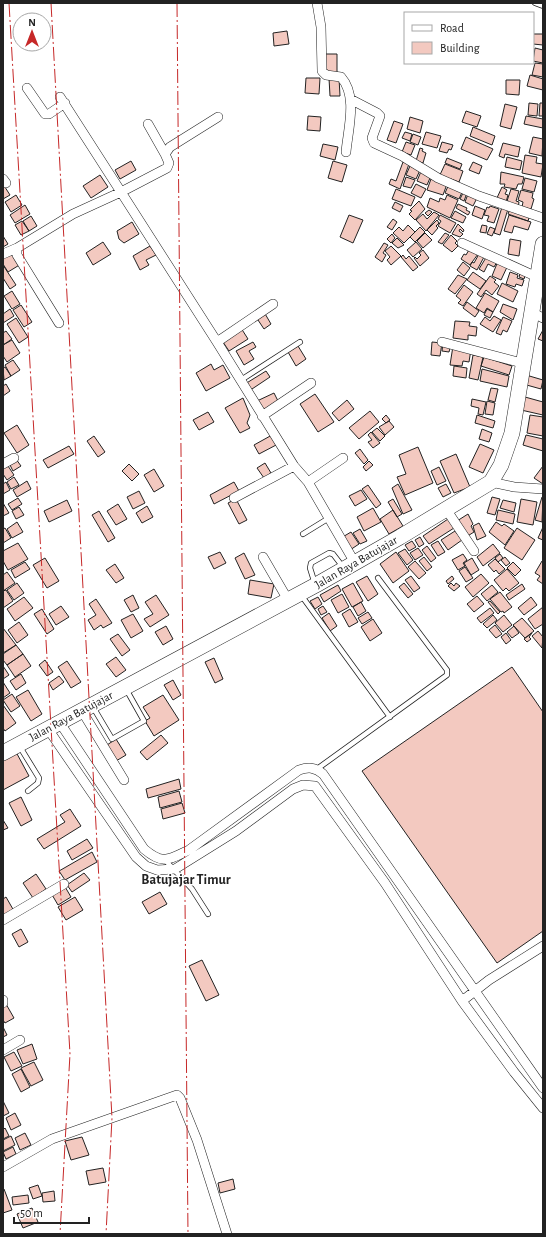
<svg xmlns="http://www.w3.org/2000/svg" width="546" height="1237" font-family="'Alegreya Sans',sans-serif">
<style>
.building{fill:#f3c9c0;stroke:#222}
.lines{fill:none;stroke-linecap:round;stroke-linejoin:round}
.service-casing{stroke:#222;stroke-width:6}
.minor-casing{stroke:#222;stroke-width:10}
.trunk-casing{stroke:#222;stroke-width:16}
.service{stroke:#fff;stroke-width:4.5}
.minor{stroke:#fff;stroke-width:9}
.trunk{stroke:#fff;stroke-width:15}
.power{stroke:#c62828;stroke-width:1;stroke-dasharray:14 3 2 3;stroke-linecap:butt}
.labels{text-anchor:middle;stroke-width:3;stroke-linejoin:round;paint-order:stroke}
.street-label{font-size:12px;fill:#222;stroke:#fff}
.quarter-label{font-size:14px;font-weight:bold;fill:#222;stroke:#fff}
</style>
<rect width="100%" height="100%" fill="#fff"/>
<path class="building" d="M287 31 289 44 274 46 273 33Z
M533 34H543V45L533 44Z
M535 48 543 50V63L533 61Z
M325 54H337V73H325Z
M535 63 543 64V77L532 75Z
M530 75 543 79V90L527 86Z
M306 78H320L319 94 305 93Z
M329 78H339L340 96H330Z
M506 80H520L519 95 506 94Z
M529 103 538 104 537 116 528 115Z
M540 103H543V116H539Z
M505 104 517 107 511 129 500 126Z
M466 111 481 116 477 127 462 122Z
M308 116 321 117 320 131 307 130Z
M526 116 543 119V128L524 124Z
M410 117 423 121 420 133 407 129Z
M394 121 403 124 396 143 387 140Z
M473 127 495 136 492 145 470 136Z
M405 132 412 134 410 141 402 138Z
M426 132 441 136 437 148 422 144Z
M413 134 421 137 418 145 410 142Z
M466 137 493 149 487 160 461 149Z
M533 137 543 139 542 156 529 153Z
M406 142 415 145 411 155 402 152Z
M442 142 453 145 451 150 449 149 447 153 439 151Z
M503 143 520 147 518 157 505 154 504 158 499 156Z
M323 144 338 147 335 160 320 156Z
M420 148 423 149 422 151 426 153 423 163 416 161Z
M525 155 537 157 536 163 543 164 541 177 522 173Z
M507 157 522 161 520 170 505 167Z
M447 158 462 164 460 169 445 163Z
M131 161 136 170 120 179 115 170Z
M333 161 347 165 342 182 328 178Z
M403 162 409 164 400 189 389 184 391 179 396 181Z
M473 162 482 166 479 174 469 170Z
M445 164 463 171 459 182 451 179 450 181 439 177Z
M410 166 420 170 416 179 406 175Z
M422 169 430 178 427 185 417 181Z
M501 172 524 177 522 184H518L516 189 504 187 505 184H500Z
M100 175 108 187 91 198 83 186Z
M406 177 415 180 411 188 403 186Z
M525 178 537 181 534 192 522 189Z
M431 179 447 184 443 195 427 190Z
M3 184 10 195 3 199Z
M416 184 426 189 421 198 411 193Z
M449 184 463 190 459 199 445 193Z
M502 187 507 190 505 194 508 195 506 202 496 200Z
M396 189 415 197 411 206 392 199Z
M511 189 519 191 516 201 519 202 518 208 506 204Z
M521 190 533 193 532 198 534 199 531 209 522 207 523 202 518 200Z
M464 191 467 193 464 201 460 199Z
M468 194 477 198 473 206 465 202Z
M16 195 22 205 11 212 5 202Z
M447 195 458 200 450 218 427 207 430 198 439 202 440 198 445 200Z
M419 201 425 209 415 220 409 214 412 211 410 210Z
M395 202 403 206 400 212 392 208Z
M458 204 467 208 466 210 470 212 468 215 456 208Z
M25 205 30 214 15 223 10 215Z
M475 206 485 210 482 219 472 215Z
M490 206 499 209 494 223 487 221 489 216 484 215 487 207 489 208Z
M502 207 508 209 500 235 494 233Z
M510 209 530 215 528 221 508 214Z
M429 210 432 212 428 216 425 213Z
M455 211 466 217 463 223 451 218Z
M434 212 439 215 426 231 416 220 423 214 427 219Z
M349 215 363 220 353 243 340 237Z
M440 215 456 223 450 233 438 226 441 221 438 219Z
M509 215 531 222 528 230 514 226 512 233 504 231Z
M31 216 37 226 29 231 23 221Z
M393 219 397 222 392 230 387 227Z
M437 220 439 223 436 226 438 228 432 235 427 230Z
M22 221 29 231 21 235 15 225Z
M132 222 139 234 124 243 119 239 117 231Z
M458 224 464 230 463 232 460 229 459 231 463 234 460 237 452 234Z
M408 225 415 232 404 243 393 233 399 227 403 231Z
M482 225 487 226 486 233 480 232Z
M420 227 425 232 415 242 410 237Z
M490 227 495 229 492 236 487 234Z
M425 233 432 240 423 248 417 241Z
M445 233 449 235 442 244 438 242Z
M392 234 395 238 391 243 387 239Z
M451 235 457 241 455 243 458 246 452 252 443 245Z
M3 236 8 244 3 247Z
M397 238 404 245 398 248 392 243Z
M510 239 521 241 519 256 508 254Z
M103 242 111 254 93 265 86 253Z
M416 242 422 249 413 257 407 250Z
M384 243 388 245 383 253 386 255 382 262 375 257Z
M150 246 156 255 146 260 149 265 140 270 133 256Z
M391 246 401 256 391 265 387 260 390 257 385 251Z
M470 248 478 254 470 265 461 259 464 254 466 255Z
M423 250 429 258 420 266 414 258 415 257 417 259 421 255 419 253Z
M12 251 21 264 8 272 3 264V257Z
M479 254 484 257 477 270 470 266 472 262 474 263Z
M403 255 406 259 409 256 418 267 413 271 401 257Z
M487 256 497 262 494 267 488 264 484 272 479 269Z
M498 261 508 265 501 280 492 276Z
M463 262 470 268 464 276 457 270Z
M3 265 16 285 10 289 3 278Z
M519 270 526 273 524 279 519 277 520 274 517 273Z
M473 272 486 281 480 289 467 280Z
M510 272 518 275 517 278 524 280 522 286 516 284 515 287 506 284Z
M458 275 467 279 455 294 448 289Z
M490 276 496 280 494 282 499 286 492 295 486 290 481 297 477 294Z
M502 283 518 291 513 302 497 294Z
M464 285 473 292 463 306 458 303 461 300 456 296Z
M12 291 20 304 12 309 4 296Z
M485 293 499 301 493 312 487 308 484 313 476 308Z
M467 302 479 311 475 317 463 308Z
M503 304 517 309 513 320 500 312Z
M21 305 32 322 24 327 13 310Z
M10 309 14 316 3 323V314Z
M487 309 493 312 490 318 484 315Z
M264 312 271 324 264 329 256 317Z
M494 316 501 320 493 332 480 324 485 317 490 321Z
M503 317 512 321 507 332 503 330 501 335 496 333Z
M16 318 28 337 19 343 7 324Z
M455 321 470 322 469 326 477 327 476 336 468 335V340L453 338Z
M241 328 248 339 229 351 221 339Z
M543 330V341L538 339Z
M6 331 12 339 3 345V333Z
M12 340 20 353 7 362 3 356V345Z
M253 342 256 347 249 351 254 359 244 365 236 351Z
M432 342 442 343 440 356 431 355Z
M443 343 451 344 449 352 442 351Z
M298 346 306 359 296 366 288 352Z
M453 346 471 349 469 362 463 361 462 366 450 365Z
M473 355 483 357 478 380 469 378Z
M484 357 512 366 509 375 481 366Z
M13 360 20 370 11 376 5 365Z
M211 364 214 370 223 365 230 378 206 391 196 373Z
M454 366 467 368 466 378 453 376Z
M5 367 11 376 4 380 3 368Z
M482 369 509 376 507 387 480 381Z
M266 371 270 377 249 391 245 384Z
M526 375 543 380 541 389 523 384Z
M6 384 10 391 3 396V386Z
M491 388 498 389 495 402 488 400Z
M274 393 279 403 262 411 257 401Z
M315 394 334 422 318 432 300 404Z
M525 397 543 402V415L521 410Z
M243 398 250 415 247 423 250 428 240 433 225 408Z
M472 399 486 402 483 415 478 414 479 408 471 406Z
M347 400 354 409 339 421 332 413Z
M487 401 495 403 493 415 485 414Z
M370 411 379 422 359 439 349 428Z
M208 412 214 422 199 430 193 420Z
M386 415 390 420 386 423 382 419Z
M477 415 495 421 493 428 475 423Z
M530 415 543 417V436L527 433Z
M389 421 394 427 385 435 379 427Z
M17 425 29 445 17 453 4 433Z
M377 428 385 436 380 441 372 432Z
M482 429 492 433 489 442 479 439Z
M371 432 380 443 373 448 368 442 372 440 368 435Z
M272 435 278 444 259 454 254 445Z
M526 435 543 439V451L523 445Z
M94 436 105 452 98 457 87 441Z
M480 444 494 450 483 473 469 467Z
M69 446 74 454 48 468 43 460Z
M418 447 433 483 405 495 397 477 406 474 399 455Z
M360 449 368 460 364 464 355 453Z
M456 454 470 487 454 493 440 461Z
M16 459 21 466 13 471 9 463Z
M369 461 373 465 366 471 363 467Z
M6 463 14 475 7 480 3 474V465Z
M265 463 271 473 264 478 257 468Z
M129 464 139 474 132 481 122 471Z
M543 466V484L534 478Z
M439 467 446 481 437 485 431 471Z
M154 469 164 486 154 492 144 475Z
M14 477 19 485 11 489 7 482Z
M27 481 31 489 17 497 13 490Z
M6 482 10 490 3 494V484Z
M234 482 239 491 214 504 210 495Z
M398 484 412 510 403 514 392 488Z
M446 484 451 493 443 497 438 488Z
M368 485 381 504 376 508 362 489Z
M361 490 367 499 355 506 349 496Z
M139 491 145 503 133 509 127 497Z
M492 497 500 499 495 515 487 513Z
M542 497H543L542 522 535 520Z
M18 498 22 504 12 510 8 504Z
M236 499 247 520 239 524 228 503Z
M393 499 402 514 397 517 388 502Z
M521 499 537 502 533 525 517 522Z
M67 500 72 511 49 522 44 511Z
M503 500 516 503 514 512 500 508Z
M3 503 9 513 3 516Z
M118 504 127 519 116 525 107 511Z
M147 506 153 517 142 523 136 513Z
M19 507 24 515 16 519 12 511Z
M373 508 381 522 364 531 357 517Z
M393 510 403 526 389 534 380 519Z
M498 510 515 514 513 524 496 520Z
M99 511 115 538 108 542 92 515Z
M468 514 473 524 471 526 474 532 466 537 457 521Z
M448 519 454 528 429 544 423 536Z
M17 522 23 532 12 538 7 529Z
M496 522 502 526 504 524 514 531 505 545 489 532Z
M479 523 486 536 477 540 473 526Z
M543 527V540L538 538Z
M5 528 11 538 3 543V529Z
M517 528 535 540 522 560 504 548Z
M360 529 367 541 360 544 353 533Z
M455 531 462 540 448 550 441 540Z
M351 532 359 544 350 550 341 538Z
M420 537 424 544 419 547 415 540Z
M412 541 416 547 409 551 405 545Z
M438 541 445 552 438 556 431 545Z
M18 543 28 559 8 570 3 561V551Z
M493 544 500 553 483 566 477 557Z
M427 546 436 558 431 562 422 550Z
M418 548 423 555 415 560 410 553Z
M405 549 413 560 407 565 398 553Z
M220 552 226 563 214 569 208 557Z
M396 552 409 571 393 583 380 564Z
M244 553 255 575 245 579 235 558Z
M463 554 467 560 463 563 465 566 458 570 452 560Z
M500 554 503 558 498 562 495 558Z
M424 557 432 567 427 571 419 561Z
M505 557 510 563 506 566 501 560Z
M45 558 59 581 47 588 33 565Z
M472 558 479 570 471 575 464 563Z
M495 559 505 569 499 574 496 570 494 572 488 565Z
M415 561 426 573 419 579 408 567Z
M542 561H543V584L537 580 540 576 535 573Z
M25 562 30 569 15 578 11 570Z
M513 562 521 570 515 576 507 568Z
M115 564 124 578 116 583 106 570Z
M465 567 473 578 466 582 459 571Z
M507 569 519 583 509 591 506 588 503 591 494 580Z
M7 572 15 583 3 591V575Z
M481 574 489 583 473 597 465 587Z
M367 576 378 594 368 601 356 582Z
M411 576 420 588 414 592 405 580Z
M452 576 454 579 448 584 446 581Z
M250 580 274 584 271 598 248 594Z
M17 583 24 593 14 600 7 590Z
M353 583 363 601 352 607 342 589Z
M404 583 413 594 408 598 399 587Z
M451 583 454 586 456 583 460 586 454 591 448 586Z
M522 584 525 589 509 600 506 595Z
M338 585 341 591 324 602 320 595Z
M492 585 498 592 487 601 481 594Z
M6 590 13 601 3 608V591Z
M500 592 512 607 504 613 503 611 501 612 490 599Z
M342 594 349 607 338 613 331 600Z
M133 595 139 608 131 612 124 600Z
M156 595 169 615 150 627 144 619 153 614 145 602Z
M477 596 484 604 474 612 467 604Z
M24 597 33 608 15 621 7 609Z
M318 597 322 604 315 609 310 601Z
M531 597 537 605 524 615 518 608Z
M96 599 112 623 103 628 101 625 94 630 88 620 96 615 89 604Z
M490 601 500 612 498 614 488 602Z
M361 602 366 611 358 616 353 607Z
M61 606 69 617 56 625 49 614Z
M323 606 327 612 321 615 318 609Z
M543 607V624L535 629 528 619Z
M490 608 494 613 481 623 477 618Z
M42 609 54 629 47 634 34 614Z
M350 609 358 622 349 627 342 614Z
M368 612 372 618 362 624 358 618Z
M329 613 337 626 330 631 322 618Z
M133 614 143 631 131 638 121 620Z
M493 615 497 620 487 628 483 624Z
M504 615 512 625 503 632 495 623Z
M522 618 534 631 525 638 513 625Z
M373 619 382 633 370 641 361 627Z
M19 622 28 635 17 643 8 630Z
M495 625 502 634 496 638 489 630Z
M166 626 173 639 163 645 155 632Z
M514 626 519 633 512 638 507 632Z
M3 628 16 645 3 653Z
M538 631 543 637 542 648 532 636Z
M506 633 511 640 506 644 501 637Z
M532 633 529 637 531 639 527 642 524 639Z
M118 634 130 650 122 656 110 639Z
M16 645 23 654 7 665 3 660V654Z
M23 654 31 666 15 677 7 665Z
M116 657 126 670 116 677 106 664Z
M214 658 223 679 215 683 205 662Z
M45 660 53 672 47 676 39 665Z
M67 661 81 682 71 688 58 667Z
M3 666 9 675 3 679Z
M512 667 543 712V931L497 963 362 771Z
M21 674 26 683 16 690 10 681Z
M59 676 64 682 53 690 49 683Z
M173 680 181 695 173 700 164 685Z
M3 682 10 693 3 698Z
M28 690 42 714 31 721 16 697Z
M12 694 20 706 11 712 3 700Z
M163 695 179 720 154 736 145 721 150 718 143 707Z
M3 705 16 723 5 731 3 728Z
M161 735 168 743 147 760 140 752Z
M116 739 126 755 116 761 107 745Z
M16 752 29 776 3 790V759Z
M179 779 181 789 148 798 146 789Z
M179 791 182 802 160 808 158 797Z
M21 797 32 820 21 826 9 803Z
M182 803 185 813 163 819 161 809Z
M70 809 81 826 44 849 37 839 65 822 60 815Z
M3 820 8 828 3 830Z
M87 839 93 848 72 860 67 851Z
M92 852 97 862 65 880 59 871Z
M84 873 90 880 72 892 67 885Z
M36 874 46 889 33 898 23 883Z
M64 885 71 897 58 905 51 893Z
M160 892 167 904 149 914 142 902Z
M6 897 14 911 3 917V899Z
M75 897 83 910 66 920 58 907Z
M21 929 28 942 19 947 12 934Z
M202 960 219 995 206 1001 189 966Z
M6 1004 14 1018 5 1023 3 1020V1006Z
M3 1027 7 1035 3 1037Z
M32 1044 37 1059 23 1064 17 1050Z
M14 1052 22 1066 11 1071 4 1057Z
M34 1062 43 1080 31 1086 21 1068Z
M21 1069 30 1087 21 1092 12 1074Z
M3 1101 9 1113 3 1116Z
M15 1113 21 1125 11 1130 6 1118Z
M5 1128 9 1136 3 1139V1130Z
M25 1133 31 1145 20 1150 15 1138Z
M11 1136 15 1145 3 1151V1140Z
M82 1137 89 1155 71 1160 65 1141Z
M13 1147 16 1154 6 1159 3 1152Z
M103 1168 106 1182 89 1185 86 1171Z
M233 1179 235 1189 220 1193 218 1183Z
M38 1185 42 1196 33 1199 29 1188Z
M4 1189 12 1210 3 1213V1190Z
M54 1191 55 1201 43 1202 42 1193Z
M28 1195 29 1203 13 1205 12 1197Z
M32 1208 38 1222 23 1228 17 1214Z"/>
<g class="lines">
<g class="service-casing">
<path id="service" d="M535 3 543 6
M241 380 300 342
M303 534 329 518
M315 584 310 568 311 563 329 553 333 554 343 567
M301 595 390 717
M93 707 112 739 144 721 126 689
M20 747 39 778 38 783 28 791
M317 769 447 675V670L378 578
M165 860 192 889 208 914"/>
</g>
<g class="minor-casing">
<path id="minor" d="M317 3 321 27 322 71 326 75 341 77C358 96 348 129 346 152
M27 88 45 114H49L65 103
M60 97 121 192 167 168 169 163 165 154 170 147 218 117
M350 99 377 113 380 116 372 138 374 143 402 156 438 178 479 196 543 218
M148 124 165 154
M3 179 6 183
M462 243 537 277
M3 254 17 248
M531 312 543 318
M59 323 17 255V248L73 214 121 192 217 342 294 466 308 482 355 563
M217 342 273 304
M442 342 522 363
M262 416 311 383
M3 464 14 458
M308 482 343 458
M491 482 514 487 543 489
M234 498 294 466
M446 509 474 551
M263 557 288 600
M82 711 124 780
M60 723 144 849C163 865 168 860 189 850L299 770C308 767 315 767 323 774L543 1088
M48 729 136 857 146 866 157 870 175 869 236 831 293 789 303 785 315 786 385 883 462 1001 514 1072 543 1108
M3 920 64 884
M3 1000V1003
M462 1001 489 980 543 946
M3 1050 20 1040
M3 1167 52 1139 177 1095 180 1098 197 1140 227 1234"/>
</g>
<g class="trunk-casing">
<path id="trunk" d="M3 753 316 585 400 537 491 482 501 465 512 433 543 244"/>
</g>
<use href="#service" class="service"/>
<use href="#minor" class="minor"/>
<use href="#trunk" class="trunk"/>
<path class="power" d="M9 3 70 1054 60 1234
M51 3 112 1118 106 1234
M177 3 188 1234"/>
</g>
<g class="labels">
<g class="street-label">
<text transform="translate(356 562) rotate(-30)" y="4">Jalan Raya Batujajar</text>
<text transform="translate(71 716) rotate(-28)" y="4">Jalan Raya Batujajar</text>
</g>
<g class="quarter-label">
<text x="186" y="884">Batujajar Timur</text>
</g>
</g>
<rect width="546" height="1237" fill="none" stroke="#222222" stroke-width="8"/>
<rect x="404" y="12" width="130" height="52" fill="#ffffff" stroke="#a7a7a7"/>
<rect x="412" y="25" width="20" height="6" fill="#ffffff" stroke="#a7a7a7"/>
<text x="440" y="32" font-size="12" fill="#222222">Road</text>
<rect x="412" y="42" width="20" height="12" fill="#f3c9c0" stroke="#a7a7a7"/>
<text x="440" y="52" font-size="12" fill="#222222">Building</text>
<g transform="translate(32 32)"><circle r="19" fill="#ffffff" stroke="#a7a7a7"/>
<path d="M0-3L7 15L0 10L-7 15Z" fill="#c62828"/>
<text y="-6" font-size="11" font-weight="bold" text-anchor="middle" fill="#222222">N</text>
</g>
<path d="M14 1217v6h75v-6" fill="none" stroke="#222222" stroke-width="2"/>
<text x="20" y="1217" font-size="12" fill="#222222" stroke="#ffffff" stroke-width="3" paint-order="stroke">50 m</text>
</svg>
